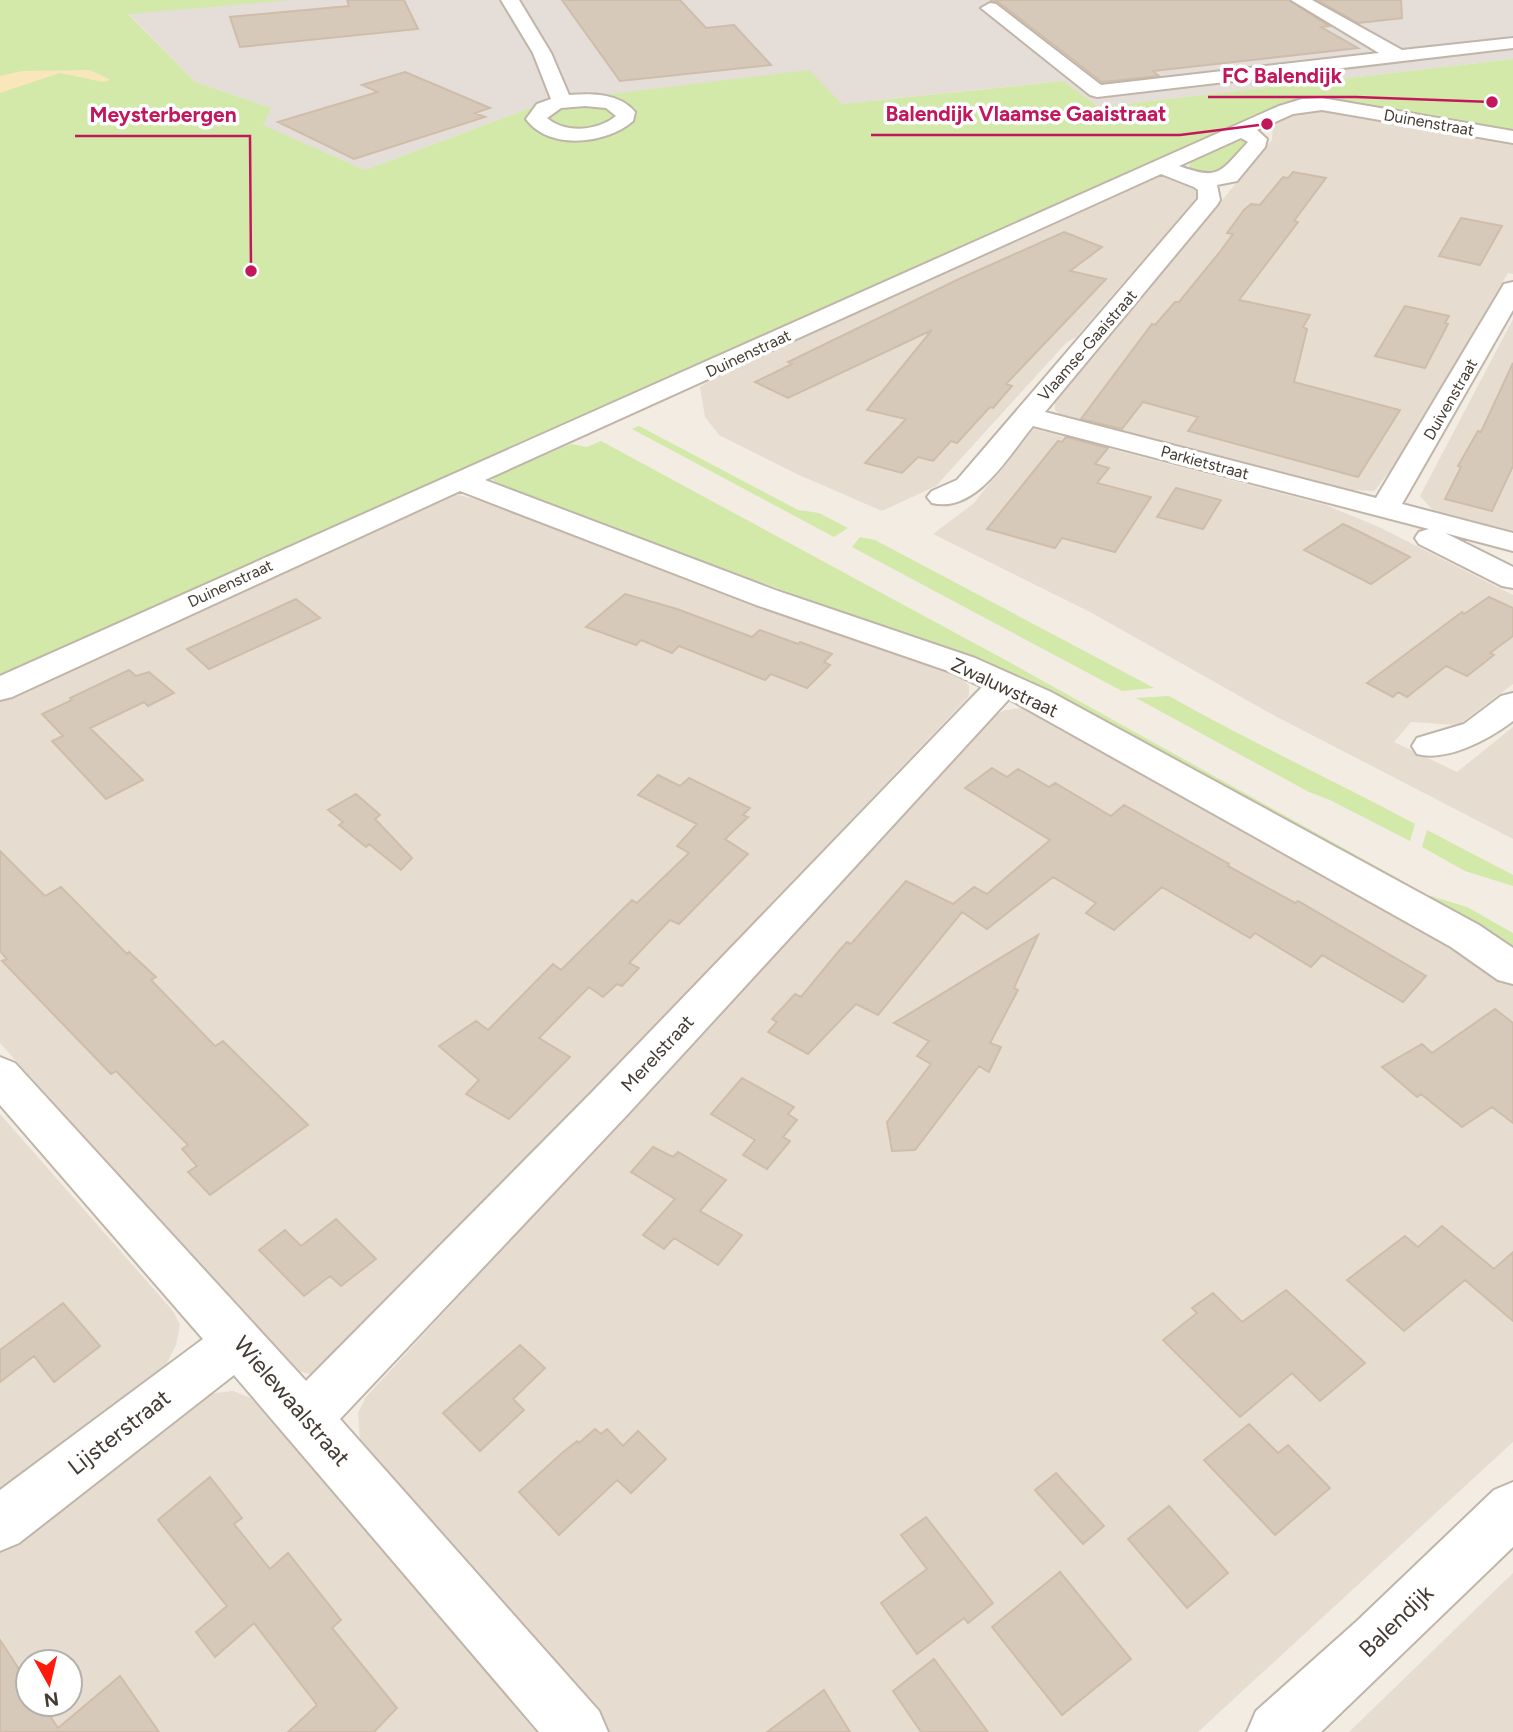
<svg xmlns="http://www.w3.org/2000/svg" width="1513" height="1732" font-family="Figtree,sans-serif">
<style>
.residential{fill:#e6ddd0;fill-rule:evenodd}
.industrial{fill:#e4ddd8}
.green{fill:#d2e9a9}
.sand{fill:#f9e6bb}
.building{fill:#d7c9ba;stroke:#cfbdaa;stroke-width:2}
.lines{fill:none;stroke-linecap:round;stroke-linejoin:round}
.minor-casing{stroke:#c0b5a8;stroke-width:4}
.minor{fill:#fff;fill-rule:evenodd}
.labels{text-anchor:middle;stroke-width:7;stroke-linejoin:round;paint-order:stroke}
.far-street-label{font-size:16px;fill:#443b33;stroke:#fff}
.street-label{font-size:19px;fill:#443b33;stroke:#fff}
.near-street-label{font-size:23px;fill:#443b33;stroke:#fff}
.leader{fill:none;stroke:#c2185b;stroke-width:2.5}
.callout-dot{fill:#c2185b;stroke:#fff;stroke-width:2.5}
.callout-label{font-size:21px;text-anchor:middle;font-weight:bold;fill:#c2185b;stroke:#fff;stroke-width:7;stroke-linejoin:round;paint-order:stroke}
</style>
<rect width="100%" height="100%" fill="#f2ece2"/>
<path class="residential" d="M1325 107 1513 140V274L1508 273 1398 461 1374 491 1351 490 1064 418 1055 410V401L1272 140 1273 123 1307 109Z
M1161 174 1195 186 1199 195 1076 337 1066 343 936 486 882 511 799 475 719 435 705 417 700 387 711 380Z
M1513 319V536L1437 515 1420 496Z
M1034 429 1326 505 1381 528 1513 595V684L1458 725 1411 722 1394 742 1457 772 1513 727V839L1277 717 1090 612 933 534 973 504Z
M455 494 494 504 721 585 960 676 969 686V696L567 1120 315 1375 292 1370 0 1043V700Z
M1023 708 1040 712 1513 982V1442L1198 1732H610L360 1441 358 1413 366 1397 994 715 1006 710Z
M0 1114 173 1311 180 1325 176 1345 166 1365 148 1383 0 1496Z
M233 1391 251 1398 376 1538 536 1732H0V1551L207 1394ZM28 1662H70V1704H28Z
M1513 1573V1732H1349Z"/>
<path class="industrial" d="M269 0H1513V59L1099 107 1062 81 842 104 546 102 365 170 262 125 271 108 195 82 128 13Z"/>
<path class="green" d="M0 0H291L128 14 195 82 271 108 263 125 365 170 546 102 809 70 842 104 1063 81 1099 107 1513 59V134L1323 101 0 674Z
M1241 138H1246L1248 142C1233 158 1212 188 1189 167L1190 163Z
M639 426 798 510 819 513 848 528 834 537 632 429Z
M601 441 1009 662 1408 884V894L928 643 502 488 491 478 571 444 587 447Z
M860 537 875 540 1154 688 1122 691 852 547Z
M1169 696C1250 742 1333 780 1415 824L1410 841 1330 800 1309 792 1136 698Z
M1427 830 1513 875V886L1465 871 1422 847Z
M1431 896 1467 907 1513 933V955L1427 903Z"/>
<path class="sand" d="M90 70 111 80 103 82 60 73 0 93V76L22 71Z"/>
<path class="building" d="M347 0H404L418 29 240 47 230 17 349 6Z
M562 0H680L706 28 734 25 771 65 620 81Z
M990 0H1289L1329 26 1321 27 1358 48 1153 71 1159 76 1102 82 998 2Z
M1317 0H1401L1402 18 1358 23Z
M405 72 490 108 475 113 485 117 354 159 278 122 378 92 362 85Z
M1293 172 1326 178 1294 221 1298 222 1239 300 1310 315 1303 327 1307 329 1294 382 1400 410 1358 477 1188 431 1198 417 1143 402 1122 429 1081 419 1152 324 1155 325 1175 302H1179L1219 253 1233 234 1227 233 1244 210 1251 204 1260 205 1283 177 1288 178Z
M1461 218 1502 226 1480 265 1439 256Z
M1064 232 1102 247 1070 271 1106 279 1006 384 1012 386 993 408 990 407 957 443 951 441 933 461 918 457 902 473 865 463 906 419 867 410 932 330 788 398 755 382 792 364 788 362 959 279Z
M1405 306 1449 316 1445 323 1448 324 1425 368 1375 356Z
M1513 363V466L1492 511 1445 499 1461 467 1458 466 1478 431 1481 432Z
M1066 437 1108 448 1095 464 1109 468 1097 483 1151 497 1115 552 1062 538 1055 548 987 529 1058 441 1062 442Z
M1176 488 1221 500 1203 529 1157 517Z
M1343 524 1356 530 1410 557 1371 584 1304 550Z
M625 594 677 609 752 637 760 630 798 644 800 642 832 654 824 662 830 665 807 688 771 674 765 680 679 646 672 653 641 640 636 645 586 627Z
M1489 597 1513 608V636L1490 653 1494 655 1467 676 1446 666 1407 697 1398 692 1393 697 1367 683 1462 612 1464 614Z
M296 599 320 618 209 669 187 649Z
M129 670 136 676 149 672 174 693 148 706 144 702 90 728 143 780 106 799 52 741 63 736 42 714 72 700 70 698Z
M992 768 1007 777 1018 769 1049 787 1055 783 1111 816 1124 805 1229 864 1228 866 1295 903 1298 901 1426 976 1403 1002 1322 955 1311 967 1255 933 1250 938 1162 887 1114 930 1086 913 1096 903 1053 877 987 929 962 912 878 1015 856 1004 808 1054 768 1032 777 1022 772 1019 795 994 801 997 838 952 847 942 851 944 906 881 953 904 974 887 987 894 1050 840 965 788Z
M658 775 680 786 689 778 750 808 743 815 748 817 725 839 748 854 679 924 670 920 629 963 639 968 622 986 617 984 603 997 589 987 539 1038 570 1057 509 1119 466 1094 479 1080 439 1046 476 1021 488 1030 553 964 561 970 632 900 637 903 689 853 677 846 697 824 638 795Z
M356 794 380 815 375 819 412 858 401 870 369 844 366 847 339 825 343 822 328 810Z
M0 851 45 896 61 887 127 954 129 952 156 977 151 980 215 1046 223 1041 308 1125 210 1195 188 1172 197 1166 182 1149 188 1145 116 1071 111 1074 2 961 7 959 0 951Z
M1038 935 1014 988 1018 990 990 1043 1001 1047 989 1072 979 1066 915 1150 892 1151 887 1122 931 1064 917 1056 929 1041 894 1023Z
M1495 1009 1513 1023V1123L1492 1107 1462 1127 1421 1094 1417 1097 1382 1067 1422 1044 1432 1053Z
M742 1078 794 1107 788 1114 797 1120 783 1137 790 1141 767 1169 743 1155 755 1140 711 1114Z
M653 1147 673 1157 678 1152 726 1180 700 1211 742 1235 718 1265 674 1238 664 1249 643 1235 675 1199 631 1172Z
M336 1219 376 1259 341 1286 330 1276 304 1296 259 1250 285 1230 301 1246Z
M1442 1226 1494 1269 1513 1252V1321L1465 1280 1404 1331 1347 1280 1405 1236 1418 1247Z
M1286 1290 1365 1363 1320 1401 1292 1373 1240 1417 1163 1340 1197 1313 1192 1308 1213 1293 1242 1322Z
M63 1303 100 1346 54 1382 34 1356 0 1382V1350Z
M520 1345 545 1368 513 1399 524 1410 480 1451 443 1413Z
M1249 1424 1278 1453 1288 1445 1330 1488 1275 1535 1204 1460Z
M595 1429 601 1434 607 1429 623 1446 638 1431 666 1459 631 1493 617 1480 559 1535 519 1492 562 1453 577 1441 579 1443Z
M1056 1473 1104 1526 1083 1544 1035 1490Z
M210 1477 242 1518 234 1524 270 1569 288 1553 341 1620 332 1628 397 1708 374 1732H288L317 1705 254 1623 215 1657 196 1632 227 1606 158 1520Z
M1169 1506 1228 1573 1187 1608 1128 1539Z
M926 1517 993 1603 968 1623 964 1618 917 1654 881 1603 927 1569 901 1535Z
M1060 1572 1131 1659 1062 1715 992 1627Z
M0 1640 28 1683V1704H42L58 1728 120 1676 159 1732H0Z
M934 1659 988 1732H921L893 1691Z
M824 1690 850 1732H767Z"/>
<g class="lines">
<g class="minor-casing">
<path id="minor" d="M501 0H519L551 53 569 95C591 93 620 93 635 112L633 121C607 144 549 151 526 119L537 104 551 99 533 53ZM585 106 606 108 616 116C598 131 565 134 547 118L561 108Z
M1291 0H1312L1402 50 1513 38V48L1097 97 1090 95 981 8 990 3 996 4 1101 85 1379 53Z
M1322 98 1513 131V143L1322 110 1293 114 1257 130 1267 139 1265 147 1237 181 1217 185 1220 200 1217 205 1045 412 1376 498 1501 289 1504 284 1513 282V310L1402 504 1513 533V551L1445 533 1513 567V588L1502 586 1419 544 1415 538 1419 532 1429 529 1033 426C1009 455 976 514 932 503L927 497 932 491 957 480 1198 199V190L1194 187 1161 174 485 480 778 591 975 658 1051 692 1479 925 1513 948V984L1498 980 1451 947 1009 699 627 1115 340 1419 599 1711 608 1732H539L234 1375 19 1543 0 1551V1490L203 1339 0 1105V1057L15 1063 306 1381 595 1089 982 687 951 672 756 605 460 491 12 697 0 700V676L1279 106 1302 99ZM1241 138 1248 142C1220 172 1220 181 1179 166Z
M1513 693V721C1489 739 1448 762 1417 754L1412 746 1417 738 1464 724 1501 696Z
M1513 1482V1547L1321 1732H1247L1256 1711 1357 1621 1494 1490Z"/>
</g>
<use href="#minor" class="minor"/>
</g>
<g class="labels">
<g class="far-street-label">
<text transform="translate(1429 122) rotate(10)" y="6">Duinenstraat</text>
<text transform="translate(1087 345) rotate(-49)" y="6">Vlaamse-Gaaistraat</text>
<text transform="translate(748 353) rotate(-25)" y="6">Duinenstraat</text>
<text transform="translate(1450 399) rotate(-60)" y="6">Duivenstraat</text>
<text transform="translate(1205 462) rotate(15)" y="6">Parkietstraat</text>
<text transform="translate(230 583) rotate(-25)" y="6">Duinenstraat</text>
</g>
<g class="street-label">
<text transform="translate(1005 687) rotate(25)" y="7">Zwaluwstraat</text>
<text transform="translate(657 1053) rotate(-47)" y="7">Merelstraat</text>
</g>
<g class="near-street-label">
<text transform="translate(292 1401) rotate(49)" y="8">Wielewaalstraat</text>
<text transform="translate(119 1432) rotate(-38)" y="8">Lijsterstraat</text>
<text transform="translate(1396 1621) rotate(-44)" y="8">Balendijk</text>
</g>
</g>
<path class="leader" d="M1492 102L1356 97H1208M1267 124L1180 135H871M251 271L250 136H75"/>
<g class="callout-dot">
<circle cx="1492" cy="102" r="7"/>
<circle cx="1267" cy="124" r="7"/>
<circle cx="251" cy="271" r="7"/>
</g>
<g class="callout-label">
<text x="1282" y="83">FC Balendijk</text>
<text x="1026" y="121">Balendijk Vlaamse Gaaistraat</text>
<text x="163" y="122">Meysterbergen</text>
</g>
<g transform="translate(49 1683) rotate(172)"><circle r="33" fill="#ffffff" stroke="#b4b1ad" stroke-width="2"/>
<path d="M0-5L12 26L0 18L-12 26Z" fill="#ff1b0c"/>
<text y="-10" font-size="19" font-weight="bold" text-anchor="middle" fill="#443b33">N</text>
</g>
</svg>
